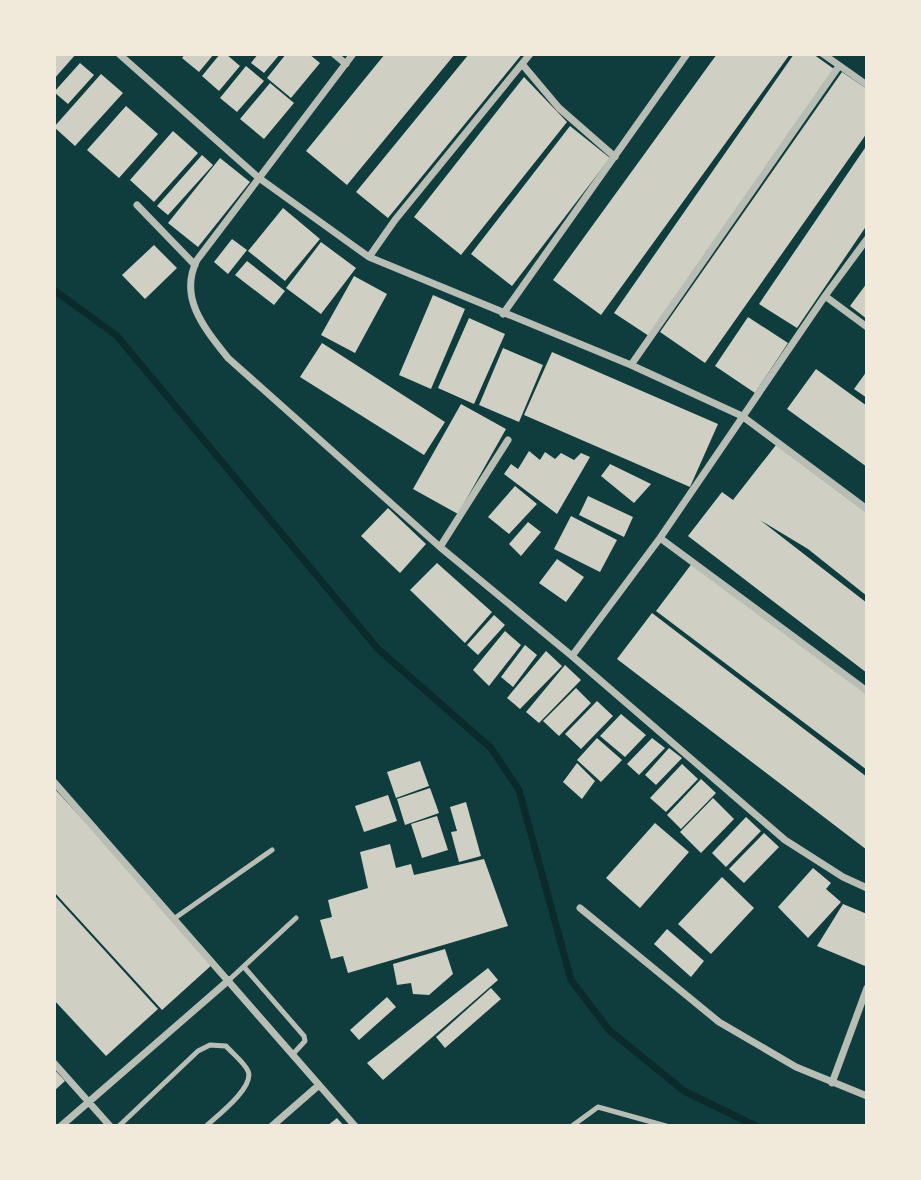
<svg xmlns="http://www.w3.org/2000/svg" width="921" height="1180" font-family="'Noto Sans',sans-serif">
<style>
.lines{fill:none;stroke-linecap:round;stroke-linejoin:round}
.stream{stroke:#0a2a2b;stroke-width:7}
.building{fill:#cfcfc3}
.service{stroke:#b8beb3;stroke-width:5}
.minor{stroke:#b8beb3;stroke-width:7}
</style>
<rect width="100%" height="100%" fill="#0f3d3e"/>
<g class="lines">
<path class="stream" d="M54 290 117 336 378 649 491 748 519 790 571 980 609 1030 684 1091 756 1126"/>
</g>
<path class="building" d="M54 54H76L54 79Z
M185 54H214L199 72 182 58Z
M220 54H226L240 66 219 91 202 76Z
M258 54H280L264 73 251 63Z
M286 54H309L320 63 291 98 267 78Z
M385 54H455L347 185 306 151Z
M469 54H522L388 218 356 192Z
M717 54H790L601 315 553 280Z
M794 54H813L834 69 649 336 614 313Z
M80 63 94 75 68 104 54 92Z
M246 66 264 81 237 112 220 98Z
M842 72 867 89V133L705 363 660 332Z
M101 74 123 93 75 146 54 127Z
M524 77 567 122 461 255 414 217Z
M270 83 294 103 264 139 240 119Z
M126 106 158 134 119 178 87 150Z
M570 126 610 158 512 286 471 254Z
M173 131 198 153 154 202 130 180Z
M867 145V225L797 328 759 304Z
M202 155 213 165 168 215 157 206Z
M220 158 250 182 198 247 168 223Z
M283 208 320 239 285 281 248 251Z
M232 239 247 250 228 274 214 262Z
M321 242 356 268 321 314 286 288Z
M154 245 177 268 145 299 122 275Z
M247 261 285 291 274 305 235 275Z
M354 276 387 294 355 353 321 335Z
M867 283V319L850 306Z
M433 295 465 309 431 389 399 375Z
M748 317 788 343 755 393 715 366Z
M469 318 505 334 474 404 438 388Z
M322 343 445 422 424 455 300 377Z
M503 348 543 365 519 422 479 405Z
M552 352 718 424 690 487 524 415Z
M816 369 867 406V467L787 409Z
M867 371V398L854 389Z
M461 404 506 429 458 514 413 489Z
M776 445 867 513V596L808 549 760 520 867 603V673L688 536 722 492 733 500Z
M529 451 540 460 545 452 555 459 561 453 574 460 581 453 590 457 557 514 504 474 511 464 518 469Z
M610 464 651 484 634 503 601 476Z
M515 486 537 504 509 534 488 517Z
M588 496 633 517 624 537 579 515Z
M388 508 426 544 400 573 361 536Z
M571 516 617 540 600 572 554 549Z
M528 522 541 532 521 556 509 544Z
M557 559 584 577 566 602 539 583Z
M693 562 867 694V770L656 611Z
M437 563 492 612 465 643 410 590Z
M652 613 867 777V850L617 659Z
M494 615 505 625 478 655 467 645Z
M505 631 521 645 489 686 473 670Z
M525 645 537 655 513 687 501 677Z
M546 651 562 666 520 709 507 698Z
M565 665 581 680 539 723 526 712Z
M576 688 591 703 559 736 543 721Z
M597 701 613 716 581 749 565 734Z
M621 714 646 735 625 757 600 736Z
M597 738 622 760 601 782 577 760Z
M652 738 665 748 639 775 627 764Z
M669 748 682 758 656 785 645 775Z
M420 761 429 786 396 798 387 772Z
M577 763 595 781 582 799 563 782Z
M682 764 698 779 666 812 650 798Z
M701 779 716 793 681 829 667 815Z
M54 788 214 963 162 1010 54 892Z
M430 788 439 813 405 825 397 799Z
M388 795 397 821 364 832 355 806Z
M713 798 734 819 701 853 680 832Z
M466 802 481 856 459 862 451 832 457 831 450 807Z
M437 816 448 850 422 858 411 824Z
M746 817 761 831 726 867 712 853Z
M655 823 689 852 640 908 606 878Z
M764 833 779 847 744 883 729 869Z
M390 844 396 868 411 864 414 875 484 859 508 926 348 973 343 956 331 959 320 920 332 917 328 900 368 888 360 852Z
M813 868 831 883 826 889 841 902 808 938 778 907Z
M722 877 754 908 711 954 678 924Z
M54 895 158 1009 106 1056 54 1000Z
M843 904 867 914V960L865 966 817 946Z
M667 929 704 961 691 977 654 944Z
M445 949 453 974 429 995 413 994 411 983 397 985 393 964Z
M488 968 498 980 383 1080 367 1063Z
M491 988 501 999 445 1048 436 1037Z
M387 997 396 1007 359 1040 350 1030Z
M54 1069 65 1081 54 1091Z
M337 1118 344 1126H327Z"/>
<g class="lines">
<path class="service" d="M175 918 272 850
M244 967 304 1036 305 1041 293 1054
M229 980 296 918
M119 1126 198 1051 210 1045 226 1046C232 1053 244 1062 248 1071 255 1087 217 1116 206 1126
M572 1126 598 1107 666 1126"/>
<path class="minor" d="M119 54 259 178 369 257 631 365 742 416 867 509
M334 54 346 64
M353 54 197 260C178 298 205 329 228 358L440 547 572 656 785 840 843 877 867 888
M823 54 867 85
M522 64 559 108 615 157
M137 205 195 265
M369 257 395 220 530 54
M825 296 867 327
M503 314 687 54
M631 365 839 66
M660 538 867 691
M440 547 508 440
M572 656 660 538 825 296 867 239
M54 782 355 1126
M580 908 719 1022 796 1067 867 1096
M54 1063 110 1126
M832 1083 867 988
M61 1126 229 980
M272 1126 319 1085"/>
</g>
<rect width="921" height="1180" fill="none" stroke="#f1e9da" stroke-width="112"/>
</svg>
